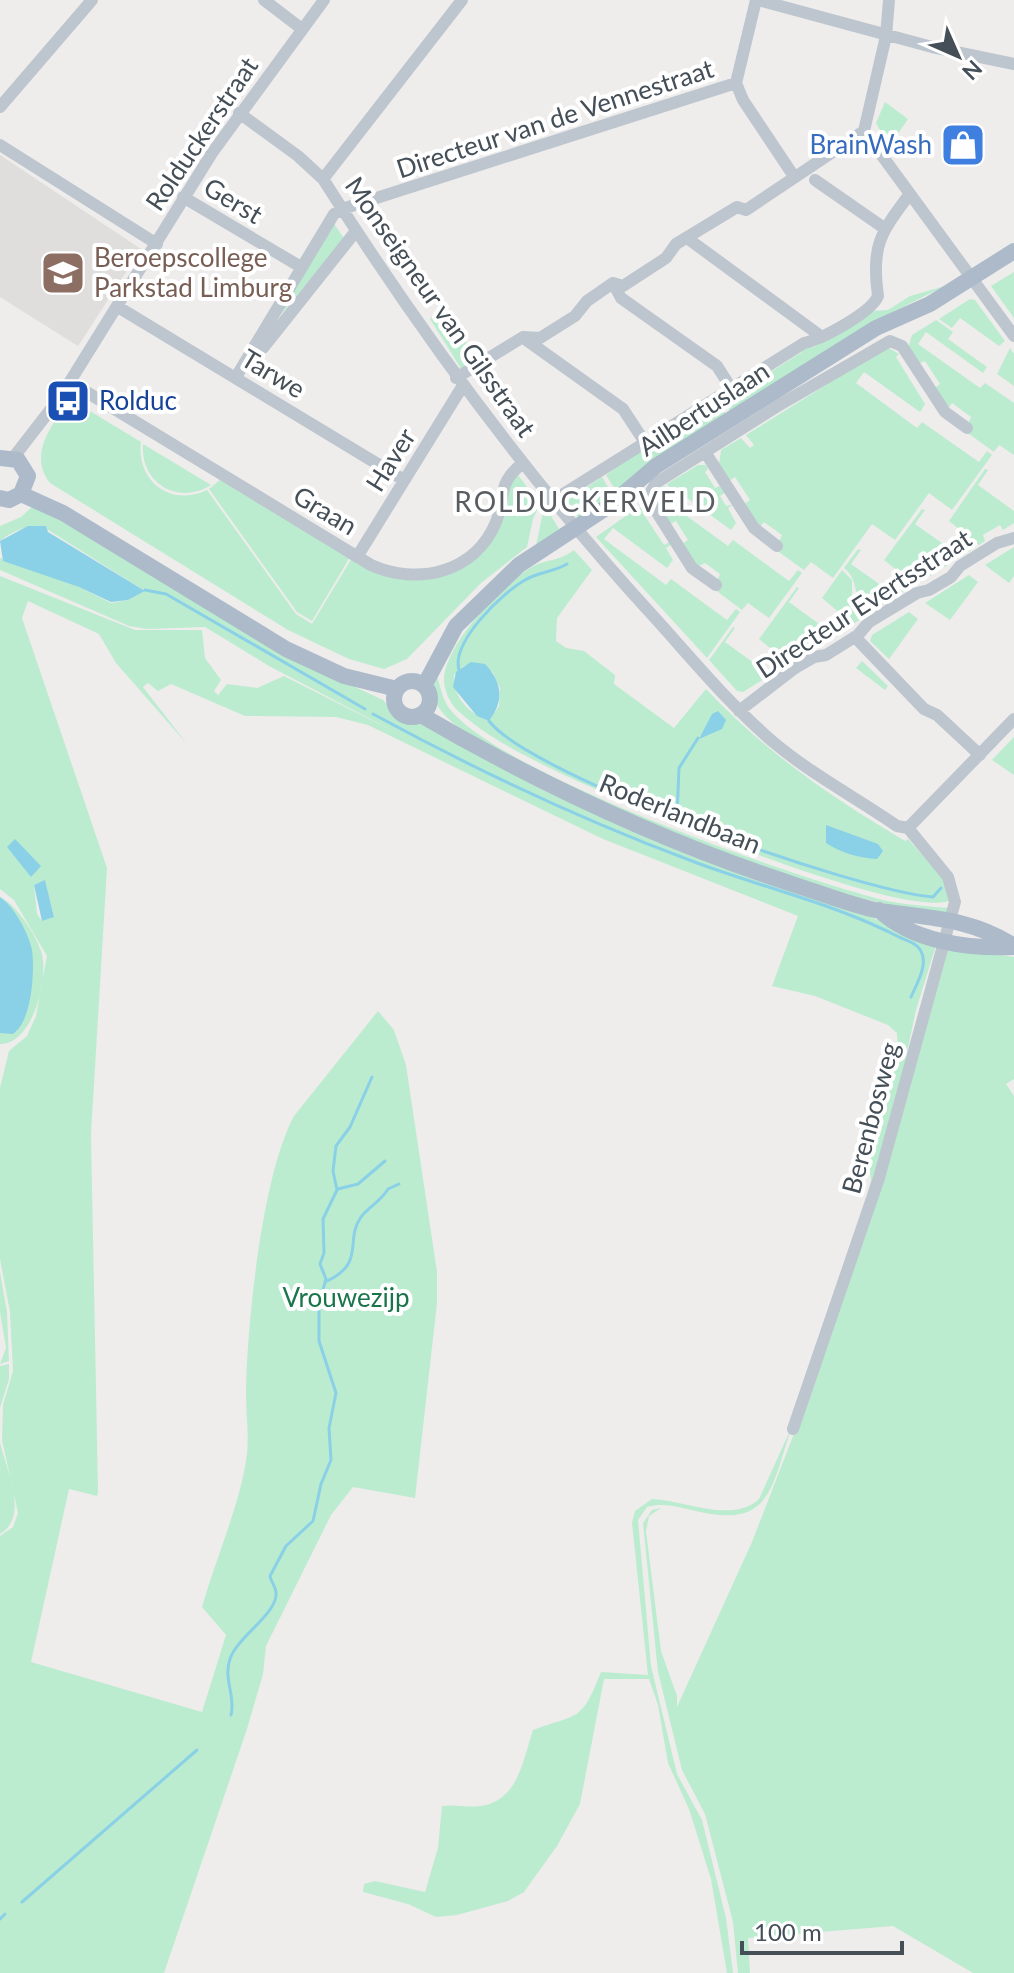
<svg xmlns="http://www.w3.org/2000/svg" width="1014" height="1973" font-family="Lato,sans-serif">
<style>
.education{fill:#e0dddd}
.green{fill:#bbecd0;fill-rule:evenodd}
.water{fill:#8ad0e7}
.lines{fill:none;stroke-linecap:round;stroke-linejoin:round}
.stream{stroke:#8ad0e7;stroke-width:3}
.minor{stroke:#bdc6ce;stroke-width:12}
.major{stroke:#acbaca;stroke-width:16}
.labels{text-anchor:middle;stroke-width:8;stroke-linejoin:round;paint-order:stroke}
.street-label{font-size:26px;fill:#454f58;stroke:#fff}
.shop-label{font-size:26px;fill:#366cbe;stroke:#fff;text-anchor:end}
.education-label{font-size:26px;fill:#785e54;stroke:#fff;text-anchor:start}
.transit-label{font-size:26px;fill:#164399;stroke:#fff;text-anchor:start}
.park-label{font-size:26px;fill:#1a754b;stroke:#fff}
.neighbourhood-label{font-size:28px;letter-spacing:2px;fill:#595c61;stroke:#fff}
</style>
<rect width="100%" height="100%" fill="#efecec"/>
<path class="education" d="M0 155 141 249 78 346 0 297Z"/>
<path class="green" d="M885 102 908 119 889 147 876 123Z
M332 221 344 238 257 344Z
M1014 272V318L991 286Z
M945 286 897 310 731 413 724 401 742 386H748L802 352 806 346 814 347 871 311 888 310 910 296Z
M970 299 975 300 1005 341 999 346 960 318 952 328 939 319Z
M432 317 484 355 462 370 430 319Z
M936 320 953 332 948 339 987 367 983 373 926 332 918 344 980 388 985 383 1014 403V455L999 445 994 452 965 431 971 417 952 403 949 407 933 389 940 384 925 361 918 364 908 348 912 335Z
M887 347 899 354 896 357 925 404 920 412 864 372 856 383 917 428 922 422 979 462 987 451 992 455 952 510 929 493 895 540 872 524 833 578 811 562 804 570 776 550 782 535 764 522 759 528 744 504 750 500 735 477 729 481 719 464 721 450 741 438 750 448 754 445 746 435Z
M1010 348 1014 354V386L997 374Z
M70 399 141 442C136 482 172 507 207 490L296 614 312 624 352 558 403 579 477 555 507 483 518 475 540 504 533 519 527 547 481 583 407 659 384 669 349 659 288 630 50 483C26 452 56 421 70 399Z
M719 404 727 415 644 467 616 491 606 475 656 439 661 440Z
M143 444 211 485C178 506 140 483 143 444Z
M698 465H706L708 469 705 472 715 488 722 485 726 492 720 496 726 506 734 504 728 508 736 523 731 530 675 489 666 501 728 546 733 540 789 581 798 570 802 573 769 618 748 603 742 610 714 589 720 574 705 563 697 567 682 544 688 540 676 521 669 525 657 505 658 489 664 486 670 489 667 484Z
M985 469 988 470 978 485 1014 511V523L1003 530 1000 525 983 535 985 541 979 545 949 521Z
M602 477 612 494 580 520 566 501Z
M220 480 350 557 312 621 297 612 209 489Z
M34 505 299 661 383 700 400 720 422 722 547 792 602 816 937 942 916 1010 894 1114 863 1212 871 1180 869 1164 898 1049 897 1033 888 1025 815 996 772 986 798 916 603 839 368 725 336 717 245 716 171 684 158 691 148 683 143 687 187 744 116 663 99 634 28 601 22 618 107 868 91 1134 98 1492 97 1496 69 1489 31 1662 202 1712 226 1635 202 1607C216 1557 240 1506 247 1454 249 1434 246 1413 246 1393 247 1324 262 1175 294 1116L378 1011 394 1030 406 1065 437 1272V1303L415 1498 353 1487 331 1515 266 1646 263 1674 247 1729 164 1973H0V1920L6 1915 0 1918V1536L13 1527 18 1513 2 1440 3 1405 13 1371 10 1312 0 1259V1088L9 1051 27 1036 36 1016 47 956 14 900 0 889V576L135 630H202L205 658 221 680 214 691 218 695 227 684 257 688 284 676 397 733 269 666 205 627 147 629 129 626 0 570V558L79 587 111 603 128 600 145 591 45 528C30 524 12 531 0 541V526L21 517ZM45 881 54 916 42 921 37 914 34 885Z
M637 508H647L643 513 664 545 671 541 672 544 666 548 673 560 667 568 613 528 604 539 666 585 671 579 727 620 736 609 740 612 707 658 596 537Z
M922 509 925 510 915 524 956 553 967 538 976 547 915 585 884 560Z
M543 512 550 514 561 532 536 546Z
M1014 547V576L1009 583 985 565Z
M858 549 861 550 851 564 892 593 903 578 911 587 882 605 879 601 867 607 869 613 866 615C852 597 860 581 844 568Z
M574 550 592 570 557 618 556 641 566 648 584 651 615 675 614 684 674 728 706 689C769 755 827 794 905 841L908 839 946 882 949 901C894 919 593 792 532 759 506 746 477 729 456 709 449 701 445 692 444 682 442 647 502 585 530 568 544 559 559 562 574 550ZM464 666 492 671 500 688 499 706 489 721C469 713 453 698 454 675Z
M842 570 852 580V600L864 617 853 624 822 598Z
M969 575 978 582 950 620 925 603Z
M797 587 799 588 789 602 830 632 841 617 849 626 809 651 805 647 794 654 796 659 789 663 759 639Z
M909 612 918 619 889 659 870 641 872 635Z
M733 627 735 628 725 642 766 672 778 657 785 666 743 692 737 691 709 660Z
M862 661 888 686 885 690 856 668Z
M436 674C441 685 441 697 449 708 499 774 800 880 887 901 907 905 928 906 948 908L946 916C808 894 678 837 552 778 521 763 459 737 439 708 432 698 433 685 436 674Z
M1014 737V775L992 760Z
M0 896C18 908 34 931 41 951 50 976 33 1045 0 1044V1033L16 1032C43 991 36 928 0 896Z
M944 946 1014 957V1079L1006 1084 1014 1096V1973H973L893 1926 748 1938 750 1973H738L733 1922 705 1814 682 1770 658 1672 643 1523 652 1510 661 1508 649 1516 646 1531 661 1651 677 1696V1707L752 1542 802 1413Z
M0 1272 7 1312 9 1361 0 1364 6 1348 0 1312Z
M9 1364V1379L0 1408V1366Z
M793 1424C771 1484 774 1530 696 1511 679 1507 663 1502 647 1507L638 1520 651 1666 677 1774 702 1820 726 1918 733 1973H727L711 1879 689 1809 668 1763 658 1705 649 1679H604L580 1804 557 1846 524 1892 508 1901 457 1915 436 1917 408 1904 363 1892 364 1884 375 1881 425 1892 438 1848 442 1806C455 1804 468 1808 481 1806 518 1801 523 1760 533 1730 580 1713 581 1722 601 1672L648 1675 632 1523 635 1511 652 1499C684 1500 733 1524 759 1499Z
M0 1442C6 1470 30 1516 0 1534Z"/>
<path class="water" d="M28 526H46L48 532 145 591 128 600 111 602 79 587 3 561 0 541Z
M471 662 485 664C503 683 504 701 489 721L477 716 453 687 456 672Z
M718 711 726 720 722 729 699 739 712 714Z
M826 825 878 844 883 851 877 859C860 858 841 853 826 843Z
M15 839 41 866 31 877 7 847Z
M45 880 54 917 42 921 34 885Z
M0 897C14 906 29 934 32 950 35 972 32 1021 13 1034L0 1033Z"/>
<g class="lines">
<path class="stream" d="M145 590 166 594 365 709
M459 670C451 642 502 593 525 580 538 572 554 572 567 564
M373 714C476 770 582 820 692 861 760 887 833 903 897 936 904 940 912 941 918 947 931 961 917 983 911 997
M489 721C532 777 857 891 933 897L941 888
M677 816 679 768 698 738
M338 1189 358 1184 385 1161
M325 1282C367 1263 344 1241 361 1217 370 1206 381 1201 388 1189L399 1184
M231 1715C236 1697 223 1679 230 1659 237 1637 278 1613 276 1593 276 1587 271 1582 270 1576L286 1546 313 1521 321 1484 331 1460 329 1428 336 1393 319 1341V1304L326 1279 320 1264 324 1253 323 1219 337 1190 333 1171 336 1146 350 1127 372 1077
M22 1902 197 1750
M0 1919 5 1914"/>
<path class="minor" d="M264 0 302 29
M756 0 736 83 743 100 793 175
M758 0 932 47 1014 64
M889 0 886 36 864 131 1014 336
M0 107 92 0
M239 113 298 156 323 179C422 335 530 482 655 618 693 660 729 704 772 741 811 774 855 797 897 826L908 828
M0 145 157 244
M323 179 462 0
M815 180 884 228
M183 197 301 267
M687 238 822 337
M613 283 621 298 717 366 731 388
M118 307 404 480
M525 339 623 409 644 441
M252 351 263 348 356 231
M236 377 334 214 342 209 736 83
M456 378 523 337 540 338 575 316 587 301 613 283 623 286 666 258 676 244 737 207 746 210 864 131
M70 382 371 565C417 586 475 573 496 522 507 495 496 484 523 463
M705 452 754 528 777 546
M13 458 61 396 212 153 324 0
M552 501 804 343C822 339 871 313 878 296 871 246 880 234 909 195
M357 557 462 387
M716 585 692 568 651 503 649 495 656 483 781 404 890 341 902 346 945 412 967 428
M855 637 924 709 937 715 980 755
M739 711 795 668 814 657 826 655 858 635 869 622 917 593 929 590 951 577 960 566 997 543 1014 538
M908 828 1014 719
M793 1429 879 1178 955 902 948 877 908 828"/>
<path class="major" d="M0 458 18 460 28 476 21 494 9 500 0 498
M21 494 63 513 286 649 344 676 397 689
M394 699a18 18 0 1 1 36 0a18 18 0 1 1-36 0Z
M424 686 456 626 519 565 609 506 656 466 876 328 930 304 1014 251
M421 715C541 785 666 843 798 886 824 894 853 906 880 911 928 918 972 918 1014 946
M879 910C913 942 968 949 1014 947"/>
</g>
<defs>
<g id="shop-square" transform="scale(2.3)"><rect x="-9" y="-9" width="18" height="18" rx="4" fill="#3f7fe0" stroke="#fff"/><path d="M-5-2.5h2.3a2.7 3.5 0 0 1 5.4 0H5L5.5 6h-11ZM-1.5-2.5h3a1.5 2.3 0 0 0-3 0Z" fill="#fff"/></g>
<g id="school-square" transform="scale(2.3)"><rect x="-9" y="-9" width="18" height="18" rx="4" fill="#8d6e63" stroke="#fff"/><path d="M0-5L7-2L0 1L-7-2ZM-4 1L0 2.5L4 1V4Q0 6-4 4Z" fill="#fff"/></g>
<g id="bus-square" transform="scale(2.3)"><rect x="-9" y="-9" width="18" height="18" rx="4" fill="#1a4fb4" stroke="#fff"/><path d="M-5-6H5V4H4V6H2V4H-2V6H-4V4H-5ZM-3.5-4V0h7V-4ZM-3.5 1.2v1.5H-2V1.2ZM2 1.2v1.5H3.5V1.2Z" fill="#fff"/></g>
</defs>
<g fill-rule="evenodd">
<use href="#shop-square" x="963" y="145"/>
<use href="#school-square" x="63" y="273"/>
<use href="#bus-square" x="68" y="401"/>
</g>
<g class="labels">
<g class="street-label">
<text transform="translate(555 119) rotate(-18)" y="9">Directeur van de Vennestraat</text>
<text transform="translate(202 134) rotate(-56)" y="9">Rolduckerstraat</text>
<text transform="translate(233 201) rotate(31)" y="9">Gerst</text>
<text transform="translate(440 307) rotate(55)" y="9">Monseigneur van Gilsstraat</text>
<text transform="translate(273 374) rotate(31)" y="9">Tarwe</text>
<text transform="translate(704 409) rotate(-33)" y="9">Ailbertuslaan</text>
<text transform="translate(391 460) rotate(-58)" y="9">Haver</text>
<text transform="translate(325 511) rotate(31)" y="9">Graan</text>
<text transform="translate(864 604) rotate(-33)" y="9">Directeur Evertsstraat</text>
<text transform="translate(680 814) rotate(22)" y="9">Roderlandbaan</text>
<text transform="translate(871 1118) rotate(-75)" y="9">Berenbosweg</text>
</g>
<g class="shop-label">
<text x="932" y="154">BrainWash</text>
</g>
<g class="education-label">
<text x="94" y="267">Beroepscollege<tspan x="94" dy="30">Parkstad Limburg</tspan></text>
</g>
<g class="transit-label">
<text x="99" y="410">Rolduc</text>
</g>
<g class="park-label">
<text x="346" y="1307">Vrouwezijp</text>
</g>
<g class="neighbourhood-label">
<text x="586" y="512">ROLDUCKERVELD</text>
</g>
</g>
<g transform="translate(958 56) rotate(135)" stroke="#ffffff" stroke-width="6" paint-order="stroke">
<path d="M0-6L14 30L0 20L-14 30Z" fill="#454f58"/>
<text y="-12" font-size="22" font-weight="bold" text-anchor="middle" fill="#454f58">N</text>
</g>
<path d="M742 1941v12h160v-12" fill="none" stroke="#454f58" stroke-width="4"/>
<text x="754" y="1941" font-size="24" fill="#454f58" stroke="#ffffff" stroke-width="6" paint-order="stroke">100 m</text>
</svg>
